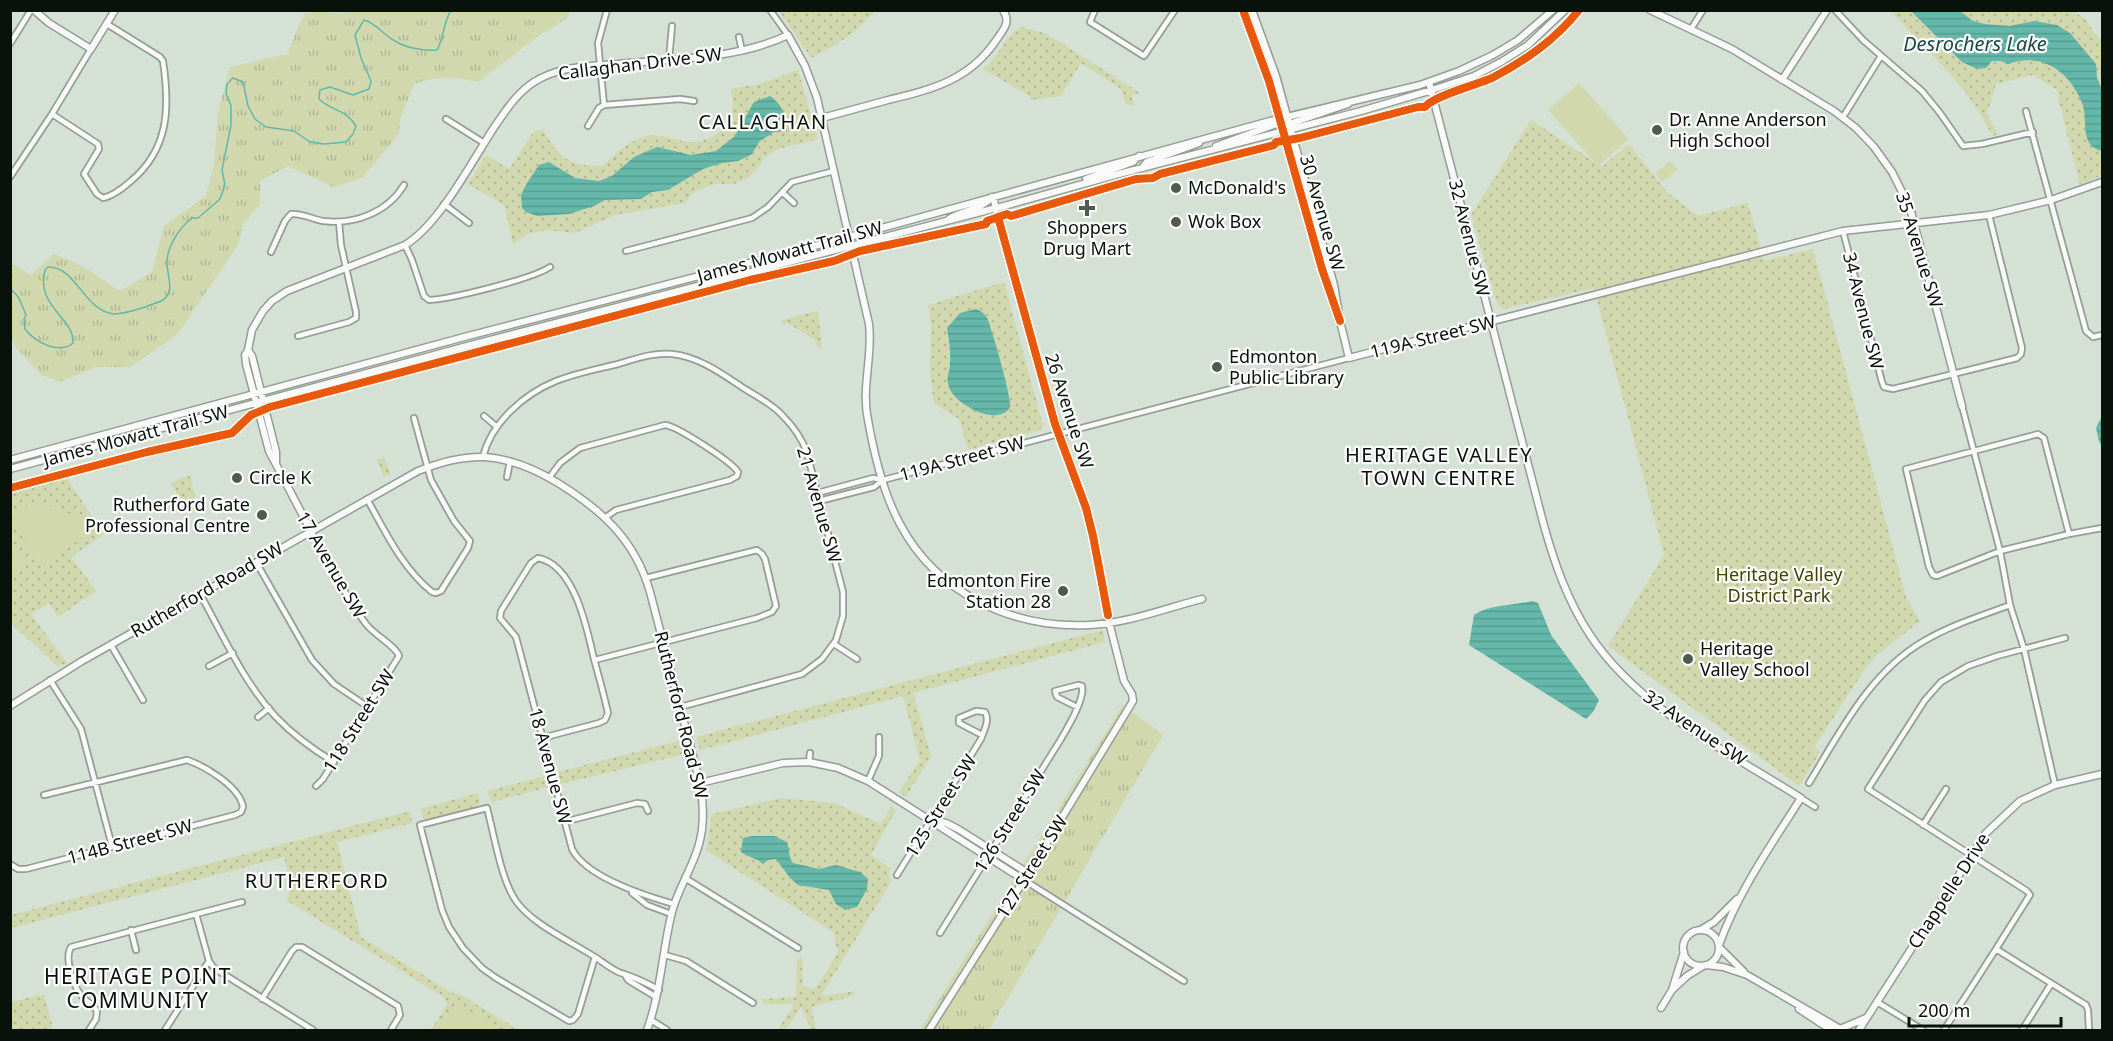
<svg xmlns="http://www.w3.org/2000/svg" width="2113" height="1041" font-family="'Noto Sans',sans-serif">
<style>
.grass{fill:url(#grass-tufts)}
.park{fill:url(#park-dots)}
.pitch{fill:#d1d8ae}
.water{fill:url(#water-rules)}
.lines{fill:none;stroke-linecap:round;stroke-linejoin:round}
.stream{stroke:#64b7a9;stroke-width:1.5}
.street-casing{stroke:#949e94;stroke-width:8}
.secondary-casing{stroke:#949e94;stroke-width:9}
.street{stroke:#f9faf9;stroke-width:4.5}
.secondary{stroke:#f9faf9;stroke-width:6}
.cycleway-casing{stroke:#fff;stroke-width:11}
.cycleway{stroke:#e8590c;stroke-width:8}
.poi-dot{fill:#505a51;stroke:#fff;stroke-width:2}
.labels{text-anchor:middle;stroke-width:4.5;stroke-linejoin:round;paint-order:stroke}
.street-label{font-size:18px;fill:#09120a;stroke:#fff}
.poi-label{font-size:18px;fill:#09120a;stroke:#fff;text-anchor:start}
.park-label{font-size:18px;fill:#414201;stroke:#fff}
.water-label{font-size:20px;font-style:italic;fill:#194942;stroke:#fff}
.neighbourhood-label{font-size:20px;letter-spacing:1.5px;fill:#09120a;stroke:#fff}
.quarter-label{font-size:21px;letter-spacing:1.5px;fill:#09120a;stroke:#fff}
</style>
<defs>
<pattern id="grass-tufts" width="24" height="20" patternUnits="userSpaceOnUse" patternTransform="scale(1.5)"><rect width="24" height="20" fill="#d1d8ae"/><path d="M3 7l-1-3M5 7V3M7 7l1-3M15 17l-1-3M17 17v-4M19 17l1-3" fill="none" stroke="#b2b894"/></pattern>
<pattern id="park-dots" width="8" height="8" patternUnits="userSpaceOnUse" patternTransform="scale(1.5)"><rect width="8" height="8" fill="#d1d8ae"/><path d="M2 2h.1M6 6h.1" fill="none" stroke="#b2b894" stroke-width="1.8" stroke-linecap="round"/></pattern>
<pattern id="water-rules" width="6" height="5" patternUnits="userSpaceOnUse" patternTransform="scale(1.5)"><rect width="6" height="5" fill="#64b7a9"/><path d="M0 2.5h6" fill="none" stroke="#559c90"/></pattern>
</defs>
<rect width="100%" height="100%" fill="#d4e1d4"/>
<path class="grass" d="M313 11C327 10 340 17 353 10L570 11 568 18 541 34 478 82C457 77 435 75 414 84L400 119 399 134 362 178 333 187 288 166 260 181V204L243 224 238 245 177 335 130 367H96L60 382 41 375 15 346 11 336V263L31 275 54 254 82 266 120 291 152 272 164 226 206 196 214 163 218 112 230 67 287 54 304 14Z
M1123 705 1163 735 989 1030H920Z"/>
<path class="park" d="M1996 10C2020 13 2060 3 2081 16 2090 21 2092 34 2102 40V175L2080 185 2056 89 2033 75 1996 84 1987 114 1998 134 1993 136C1982 117 1971 98 1957 82 1936 57 1912 35 1891 11Z
M779 11H875C857 32 836 46 811 58Z
M1021 27 1047 34 1140 93 1131 95 1134 105 1130 106 1125 102 1121 89 1081 63 1061 96 1030 100 1031 97 983 69C1001 56 1002 38 1021 27Z
M798 70 818 139 778 149 764 158 757 169 748 178 734 184H714L694 192 685 203 615 215 575 233 546 230 527 234 513 244 504 205 468 184 486 155 509 169 534 131 543 130C560 158 568 166 602 166 617 153 628 140 648 136 663 133 675 141 690 142 707 143 729 130 732 112 734 105 732 96 731 89L759 84Z
M1531 120 1602 167 1629 144 1666 191 1698 216 1748 203 1764 261 1813 249 1906 597 1920 621 1877 655 1865 669 1814 747 1820 752 1799 786 1608 646 1664 555 1594 288 1504 309 1498 306 1471 215Z
M1004 282 1043 426 1040 430 968 450 959 419 934 403 930 374 931 322 928 305Z
M816 311 818 312 822 349 815 344 817 341 786 322 784 325 781 323 783 320Z
M384 457 391 474 384 477 377 460Z
M190 476 196 501 202 507 191 513 171 484 180 478Z
M66 477 104 534 71 557 96 591 58 617 49 603 31 614 67 663 58 667 11 623 10 494Z
M1103 630 1105 642 913 693 931 756 906 797 899 792 920 760 903 696 700 750 696 737Z
M682 740 685 754 561 784 558 772Z
M546 776 548 787 493 802 490 799 487 791Z
M478 793 480 802 477 807 430 820 424 819 420 809Z
M781 798 834 803 881 824 891 807 896 810 871 855 891 869 888 873 891 882 822 994 825 996 855 991 853 996 811 1007 816 1030H811L801 1007 786 1030H778L794 1004H763L762 999 796 997 797 959 802 958 803 986 810 989 816 988 838 953 833 932 706 850 712 814Z
M410 811 412 823 337 842 361 937 452 993 460 994 518 1030H431L447 1004 444 997 286 900 292 889 284 857 11 928V915Z
M44 994 53 1028 48 1030H11V1002Z"/>
<path class="pitch" d="M1579 83 1629 139 1598 166 1548 110Z
M1670 161 1678 170 1662 182 1655 173Z
M47 505C66 510 78 516 88 533L43 566 37 565 12 515 27 506Z
M14 543 26 561 11 571V546Z
M457 1003 500 1030H439Z"/>
<path class="water" d="M1911 11H1960L1973 21 1985 24 2010 26 2034 21 2057 25 2070 33 2096 64 2097 78 2102 90V151C2078 146 2089 119 2082 103 2069 71 2042 52 2008 64L2001 61H1992L1986 68 1977 69 1962 62Z
M770 96C784 106 785 115 787 131L774 132 760 141 751 155 738 161 722 163 703 169 668 190 652 192 641 199 605 200 594 206 569 214 537 216 526 212 522 208 521 195 527 183 539 165 549 162 575 178 599 181 612 176 634 157 657 147 691 155 716 151 735 136 754 102Z
M976 309C981 311 984 313 987 318 991 325 1013 402 1010 407 1007 414 997 416 990 415 975 413 950 399 948 383 946 377 950 371 950 365 951 353 949 340 947 328L960 313Z
M2102 416V447L2099 441 2096 428Z
M1532 601 1538 603 1551 635 1599 700 1593 712 1586 719 1469 645 1474 615C1490 604 1513 606 1532 601Z
M752 836H774L787 842C790 850 788 856 793 863L819 869 836 865 860 872 868 879 867 889 857 907 845 910 836 904 829 890 798 885 790 878 776 859 768 860 763 864C757 858 748 857 741 852L743 838Z"/>
<g class="lines">
<path class="stream" d="M10 288 19 298 26 315 24 319 25 329C35 342 59 355 73 343 75 318 35 307 45 270L48 267C76 266 84 311 114 314 124 314 136 310 145 307 151 304 158 303 163 300 176 291 166 273 167 261 168 245 180 227 192 218H198L220 199 225 185 222 170 231 125V106L226 93 227 84 233 78 243 82 248 106 255 119 266 127 294 131 310 142 324 144 346 142 353 134 356 126C346 109 331 111 319 99L320 90 330 87 353 95 369 89 371 81 361 58 355 35 364 20C378 24 383 35 395 41 406 48 424 51 437 50 444 38 443 23 451 10"/>
<g class="street-casing">
<path id="street" d="M770 10 788 35
M1095 10 1090 22 1144 56 1175 10
M1835 10 1863 40 1922 91 1940 113 1963 146 1982 144 2033 132
M1691 29 1703 10
M739 37 742 51
M10 44 31 10
M669 59 672 26
M604 105 598 43 607 10
M2026 111 2086 331 2093 337 2102 335
M52 114 98 144 99 149 84 174 97 194 103 198C113 196 123 188 131 181 169 149 170 108 163 61L160 57 107 24
M1843 117 1881 56
M446 119 484 143
M588 126 599 108 604 105 680 99 694 101
M10 177 52 114 91 49
M782 192 794 203
M444 204 469 223
M1843 231 1882 382 1884 387 1893 389 2017 358 2021 354 2022 348 1989 215
M405 245 412 260 424 296 429 300C451 299 532 279 550 267
M626 251 752 218 768 207 792 182 834 171
M271 252 285 221 291 214C302 213 312 219 323 221 355 225 388 212 404 185
M298 336 349 322 356 318V312L341 245 339 222
M1962 406 2000 551 2010 605 2024 649 2055 785
M484 416 497 427
M2038 434 2044 438 2069 534 2000 551 1937 576 1933 575 1929 567 1906 469Z
M483 457C491 423 524 394 556 381 576 373 598 369 618 364 635 359 654 352 672 354 700 357 722 374 745 389 758 397 772 404 782 415 793 426 802 438 807 453L843 592V616L836 640 822 659 802 674 680 707
M507 477 510 461
M549 478 560 463 580 448 665 425C677 426 732 462 738 472L737 476 730 480 616 510 606 517
M817 493 873 478 883 480 1349 358
M367 499C385 531 402 568 432 592L436 593 441 591 468 548 470 541 454 521 431 480 414 418
M819 501 874 487 883 480
M311 531C329 561 345 597 366 624 373 634 396 646 399 656L323 779 316 786
M2069 534 2102 528
M256 562 312 660 334 684 368 707
M200 594C223 635 243 681 275 716 293 735 312 749 334 762
M834 644 857 659
M111 645 143 700
M595 660 757 618 772 612 776 606 765 559 762 554 757 550 646 578
M209 666 233 653
M50 680 81 729 112 846
M258 717 269 708
M542 738 599 723 605 720 608 713C604 695 599 677 594 659 587 629 575 565 538 558L531 563 501 611 500 618 516 637 572 849C586 877 646 896 674 904
M809 762 810 753
M868 781 879 756V737
M1809 783C1840 732 1870 672 1924 641 1951 625 1981 616 2010 605
M1801 798 1815 807
M564 822 637 803 645 804 648 811
M1923 825 1946 789
M10 864 18 869H26L235 815 241 812 243 807C240 787 205 766 187 760L44 795
M897 875 981 739C984 730 990 720 985 712L976 711 959 718V723L982 735
M685 878 798 948
M1024 880 1184 981
M632 893 647 905 671 914
M196 914 209 961 214 968 313 1030
M131 930 136 950
M940 933 1061 739C1068 727 1085 699 1082 686L1078 685 1055 691 1057 697 1077 707
M1996 949 2028 898 2030 895 2027 891 1868 789 1925 700 1941 682 1968 666 1997 656 2065 638
M665 955 686 961 753 1003
M595 957 578 1014 573 1020 569 1021 496 978 482 968 463 948 449 927 442 910 420 825 487 808C494 834 501 880 516 901 532 924 570 941 595 957 603 962 614 972 624 974 636 978 647 983 659 990
M625 975 628 980 656 997
M262 999 292 951 296 947H302L398 1006 400 1015 391 1030
M1877 1002 1923 1030
M651 1020 667 1030
M89 1030 96 1019 97 1011C93 1004 85 1001 80 994 73 984 64 958 71 947L242 902
M165 1030 209 961
M1944 1030 1996 949 2086 1005 2088 1010 2089 1030
M2022 1030 2051 984"/>
</g>
<g class="secondary-casing">
<path id="secondary" d="M34 10 49 23 91 49 115 10
M1243 10 1269 81 1322 269 1336 312
M1252 10 1276 76 1334 285 1340 321 1349 358 1843 231 1989 215 2051 200 2102 182
M1650 10 1732 49 1834 111 1856 128 1874 147 1892 172 1910 208 1962 406
M1782 80 1827 10
M1429 82 1543 522C1554 562 1567 600 1590 635 1640 710 1727 751 1801 798 1771 845 1738 892 1719 945
M822 118C844 112 866 106 888 100 933 89 970 80 997 39 1004 29 1011 22 1003 10
M1286 128 1295 122 1348 104
M1216 146 1282 122
M1142 168 1147 162 1199 143
M1086 179 1133 162 1139 156
M949 219C963 210 981 210 992 197
M248 350 252 356 276 452V462
M10 460 468 336 849 237 1270 121 1420 85 1459 71 1493 55 1518 40 1553 10
M10 469 471 345 1004 206 1115 175 1361 111 1432 90 1474 76 1501 62 1528 45 1565 10
M311 531 269 451 246 364 245 355 248 350 252 330 263 311 272 301 287 291 405 245C439 225 472 161 495 126 506 110 517 93 534 82 559 66 589 66 618 64 675 58 736 60 788 35L805 66 817 98 869 324C873 356 861 388 868 420 874 454 883 493 900 524 937 594 1013 629 1090 625 1128 623 1166 608 1202 599
M10 706 82 661 418 471C439 463 461 456 485 457 512 459 535 469 558 483 603 511 635 540 650 592L700 783C704 808 705 832 695 856 688 875 677 892 672 912 662 952 661 992 647 1030
M700 783 783 763 809 762 838 768 868 781 1024 880
M932 820 946 823 958 829 1028 873
M1702 929 1714 922 1737 899
M1683 948a18 18 0 1 1 36 0a18 18 0 1 1-36 0Z
M1719 947 1744 972
M1684 952 1672 990 1687 976 1703 966
M1706 965 1723 967 1747 975 1842 1030
M1661 1008 1672 990
M1799 1009 1831 1030
M1840 1029 1866 1018
M929 1030 1024 880 1133 701 1132 694 1124 681 1109 622 1093 536 1086 508 1046 394 993 197
M1859 1030 1986 833 2020 801 2055 785 2102 774"/>
</g>
<use href="#street" class="street"/>
<use href="#secondary" class="secondary"/>
<g class="cycleway-casing">
<path id="cycleway" d="M1243 10 1269 81 1322 269 1340 321
M998 217 1055 424 1086 508 1093 536 1108 615
M10 488 147 452 232 433 251 415 270 407 750 280 834 261 860 251 986 224 987 221 1007 214 1011 216 1136 179 1153 178 1160 174 1274 145 1276 142 1300 138 1418 107H1425C1433 96 1476 85 1492 78 1526 60 1555 40 1579 10"/>
</g>
<use href="#cycleway" class="cycleway"/>
</g>
<g class="poi-dot">
<circle cx="1657" cy="130" r="6"/>
<circle cx="1176" cy="188" r="6"/>
<path d="M1084 199h6v6h6v6h-6v6h-6v-6h-6v-6h6z"/>
<circle cx="1176" cy="222" r="6"/>
<circle cx="1217" cy="367" r="6"/>
<circle cx="237" cy="478" r="6"/>
<circle cx="262" cy="515" r="6"/>
<circle cx="1063" cy="591" r="6"/>
<circle cx="1688" cy="659" r="6"/>
</g>
<g class="labels">
<g class="street-label">
<text transform="translate(640 64) rotate(-7)" y="6">Callaghan Drive SW</text>
<text transform="translate(1322 213) rotate(74)" y="6">30 Avenue SW</text>
<text transform="translate(1469 238) rotate(76)" y="6">32 Avenue SW</text>
<text transform="translate(1919 250) rotate(73)" y="6">35 Avenue SW</text>
<text transform="translate(790 252) rotate(-15)" y="6">James Mowatt Trail SW</text>
<text transform="translate(1863 311) rotate(76)" y="6">34 Avenue SW</text>
<text transform="translate(1433 337) rotate(-14)" y="6">119A Street SW</text>
<text transform="translate(1069 411) rotate(72)" y="6">26 Avenue SW</text>
<text transform="translate(136 436) rotate(-15)" y="6">James Mowatt Trail SW</text>
<text transform="translate(962 459) rotate(-15)" y="6">119A Street SW</text>
<text transform="translate(819 505) rotate(74)" y="6">21 Avenue SW</text>
<text transform="translate(331 565) rotate(60)" y="6">17 Avenue SW</text>
<text transform="translate(207 590) rotate(-30)" y="6">Rutherford Road SW</text>
<text transform="translate(681 715) rotate(76)" y="6">Rutherford Road SW</text>
<text transform="translate(359 721) rotate(-58)" y="6">118 Street SW</text>
<text transform="translate(1695 728) rotate(34)" y="6">32 Avenue SW</text>
<text transform="translate(550 766) rotate(75)" y="6">18 Avenue SW</text>
<text transform="translate(941 806) rotate(-58)" y="6">125 Street SW</text>
<text transform="translate(1010 821) rotate(-58)" y="6">126 Street SW</text>
<text transform="translate(130 842) rotate(-15)" y="6">114B Street SW</text>
<text transform="translate(1032 867) rotate(-58)" y="6">127 Street SW</text>
<text transform="translate(1949 891) rotate(-57)" y="6">Chappelle Drive</text>
</g>
<g class="poi-label">
<text x="1669" y="126">Dr. Anne Anderson<tspan x="1669" dy="21">High School</tspan></text>
<text x="1188" y="194">McDonald's</text>
<text x="1188" y="228">Wok Box</text>
<text x="1087" y="234" text-anchor="middle">Shoppers<tspan x="1087" dy="21">Drug Mart</tspan></text>
<text x="1229" y="363">Edmonton<tspan x="1229" dy="21">Public Library</tspan></text>
<text x="249" y="484">Circle K</text>
<text x="250" y="511" text-anchor="end">Rutherford Gate<tspan x="250" dy="21">Professional Centre</tspan></text>
<text x="1051" y="587" text-anchor="end">Edmonton Fire<tspan x="1051" dy="21">Station 28</tspan></text>
<text x="1700" y="655">Heritage<tspan x="1700" dy="21">Valley School</tspan></text>
</g>
<g class="park-label">
<text x="1779" y="581">Heritage Valley<tspan x="1779" dy="21">District Park</tspan></text>
</g>
<g class="water-label">
<text x="1975" y="51">Desrochers Lake</text>
</g>
<g class="neighbourhood-label">
<text x="763" y="129">CALLAGHAN</text>
<text x="1439" y="462">HERITAGE VALLEY<tspan x="1439" dy="23">TOWN CENTRE</tspan></text>
<text x="317" y="888">RUTHERFORD</text>
</g>
<g class="quarter-label">
<text x="138" y="984">HERITAGE POINT<tspan x="138" dy="24">COMMUNITY</tspan></text>
</g>
</g>
<rect width="2113" height="1041" fill="none" stroke="#09120a" stroke-width="24"/>
<path d="M1909 1017v9h152v-9" fill="none" stroke="#09120a" stroke-width="3"/>
<text x="1918" y="1017" font-size="18" fill="#09120a" stroke="#ffffff" stroke-width="4.5" paint-order="stroke">200 m</text>
</svg>
